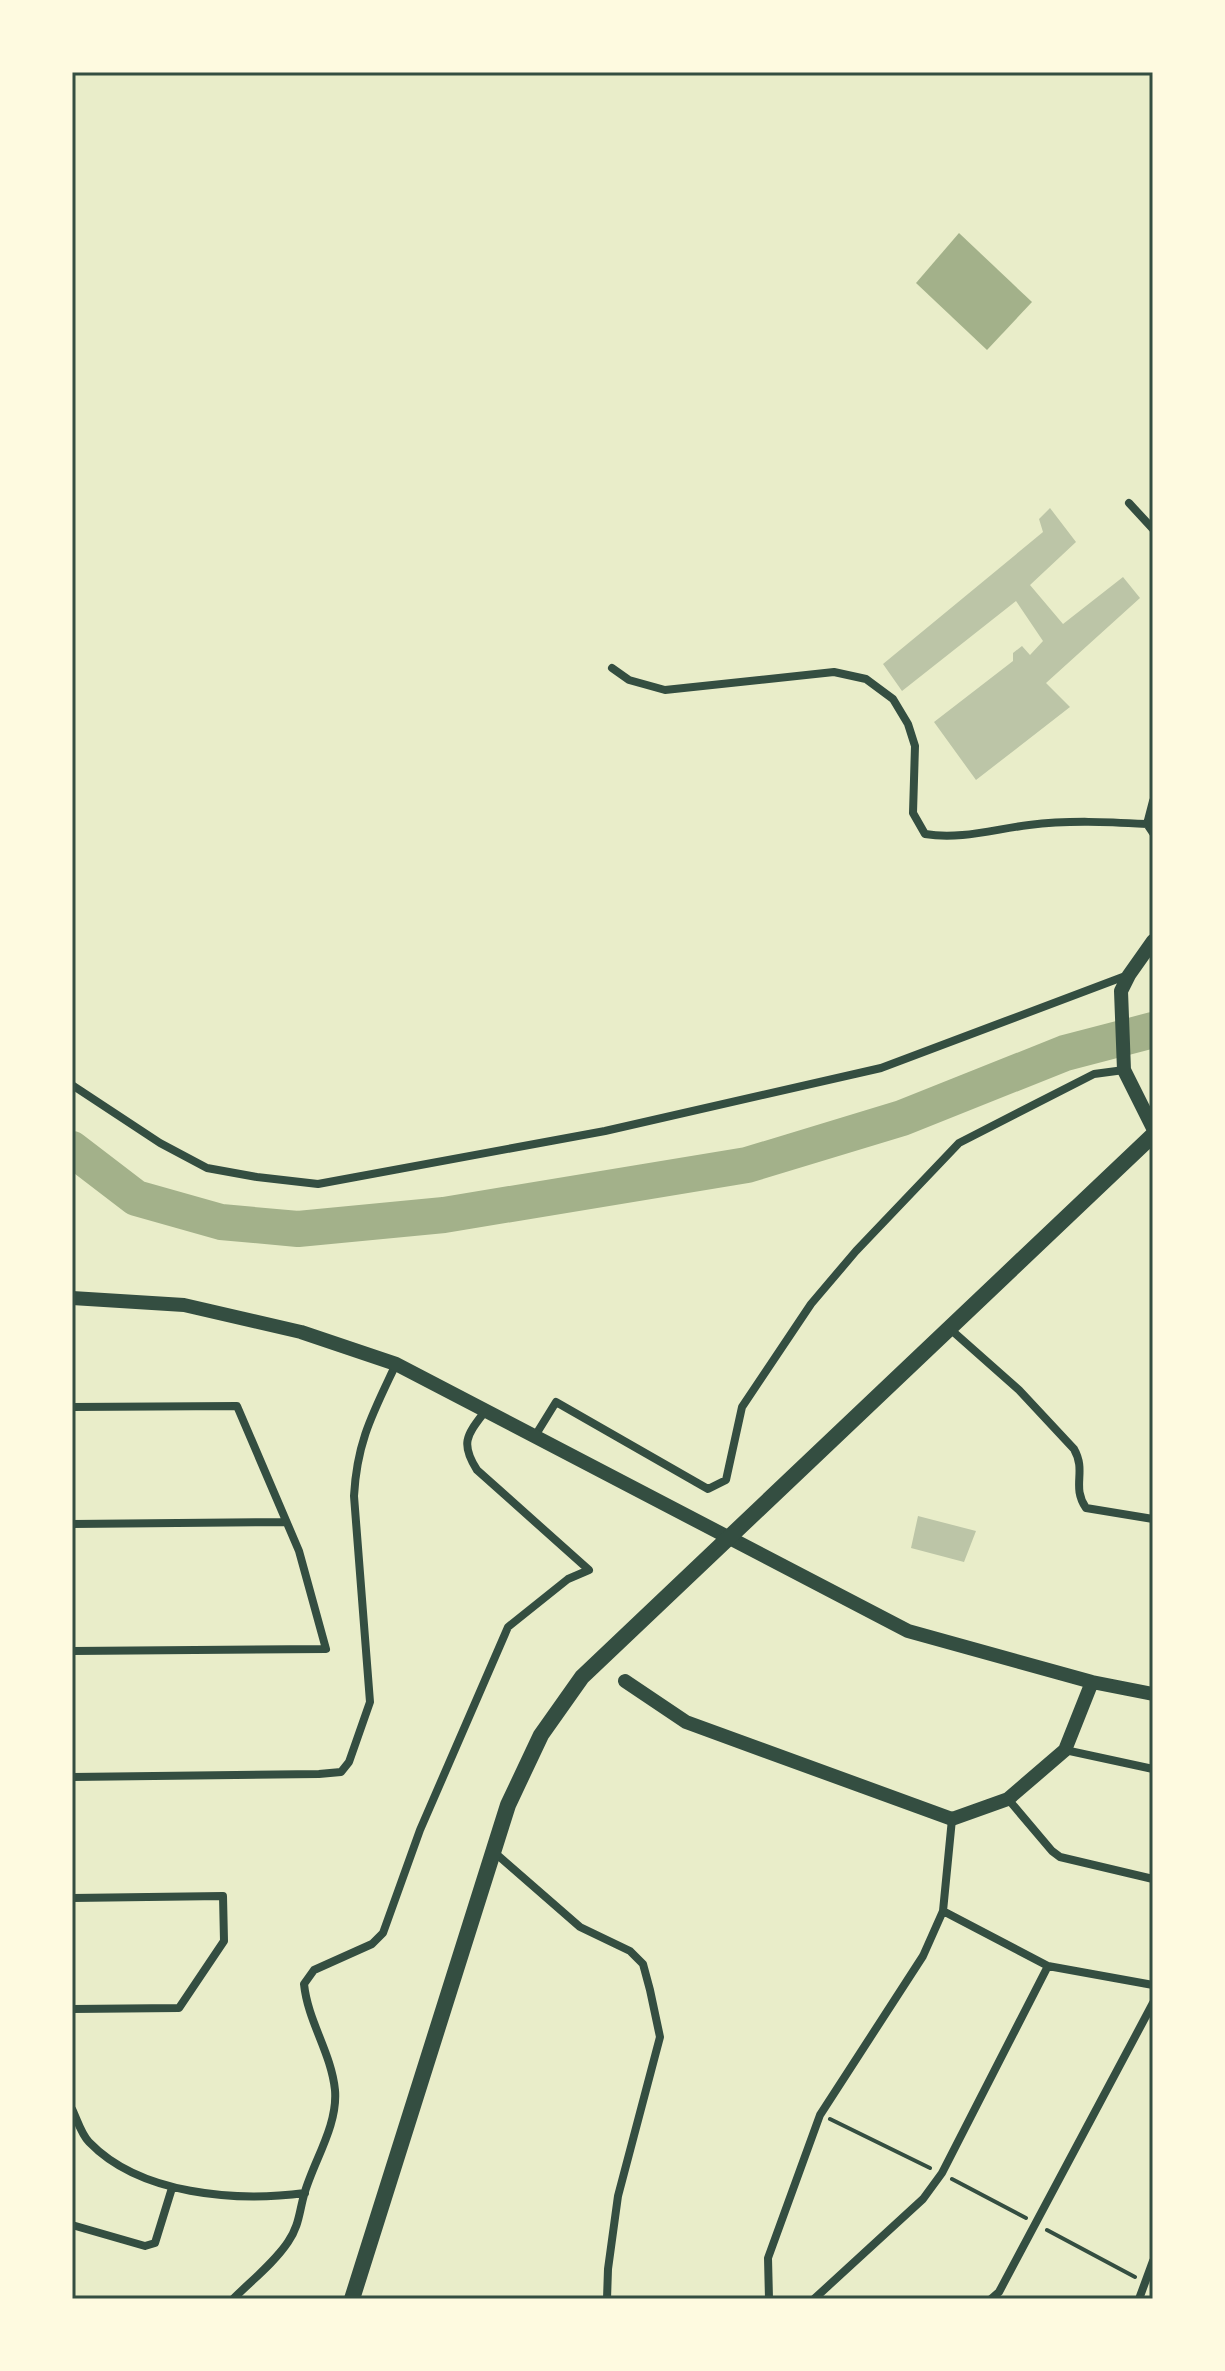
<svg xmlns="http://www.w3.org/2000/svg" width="1225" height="2371" font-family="'Libre Baskerville',serif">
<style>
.water{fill:#a3b18a}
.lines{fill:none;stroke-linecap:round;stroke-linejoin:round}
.river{stroke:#a3b18a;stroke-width:36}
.building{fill:#bcc5a7}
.path{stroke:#344e41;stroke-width:4}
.minor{stroke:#344e41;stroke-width:8}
.tertiary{stroke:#344e41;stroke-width:14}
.secondary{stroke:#344e41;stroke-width:16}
.neatline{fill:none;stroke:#344e41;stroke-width:3}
</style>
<rect width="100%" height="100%" fill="#e9edc9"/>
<path class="water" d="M959 233 1032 302 987 350 916 283Z"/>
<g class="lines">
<path class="river" d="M72 1149 136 1198 221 1222 298 1229 444 1215 747 1165 902 1118 1065 1053 1153 1030"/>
</g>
<path class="building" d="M1050 508 1076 542 1030 585 1063 624 1123 577 1140 598 1046 683 1070 707 976 780 934 722 1013 661V653L1022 646 1030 655 1043 641 1016 601 902 691 883 664 1043 532 1039 519Z
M918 1516 976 1531 964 1562 911 1548Z"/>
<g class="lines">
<path class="path" d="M830 2119 930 2168
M952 2179 1026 2218
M1047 2230 1135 2277"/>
<path class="minor" d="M1129 503 1153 529
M612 668 629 680 665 690 834 672 866 679 893 699 908 724 915 746 913 813 925 834C960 840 995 829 1029 825 1069 820 1108 822 1147 824
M1153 801 1147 824 1153 833
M72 1085 160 1143 207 1168 257 1177 318 1184 605 1131 881 1068 1128 975
M949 1328 1019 1390 1074 1449C1087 1472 1071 1486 1086 1508L1153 1519
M72 1407 237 1406 299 1551 326 1649 72 1651
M535 1436 556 1402 708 1489 726 1480 742 1407 811 1304 856 1251 959 1143 1094 1074 1124 1070
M72 1524 286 1522
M1065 1750 1153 1769
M72 1777 319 1774 341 1772 349 1762 370 1702 354 1496C357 1441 373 1413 396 1364
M1008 1799 1052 1851 1060 1857 1153 1879
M494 1852 580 1927 630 1951 643 1964 650 1990 660 2037 618 2196 608 2269 607 2299
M72 1898 223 1896 224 1941 179 2008 72 2009
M943 1911 1048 1966 1153 1985
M72 2109C77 2119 81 2134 89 2142 140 2195 236 2202 305 2193
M72 2225 145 2246 155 2243 172 2188
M233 2299C251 2281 274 2263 288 2242 299 2226 299 2213 304 2195 313 2162 338 2126 335 2090 331 2052 308 2022 304 1984L314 1970 372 1944 383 1933 420 1830 508 1627 568 1579 589 1570 477 1470C459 1442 468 1434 486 1410
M769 2299 768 2258 820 2115 923 1956 943 1911 952 1819
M814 2299 923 2199 942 2173 1048 1966
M991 2299 999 2292 1153 2003
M1139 2299 1153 2261"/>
<path class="tertiary" d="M1153 941 1129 975 1121 991 1124 1070 1153 1128
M72 1298 184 1305 301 1332 396 1364 908 1631 1092 1682 1153 1694
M625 1681 686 1722 952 1819 1008 1799 1065 1750 1092 1682"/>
<path class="secondary" d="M352 2299 508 1805 541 1735 582 1677 1153 1135"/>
</g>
<rect width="1225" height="2371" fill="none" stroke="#fefae0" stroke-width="148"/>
<rect x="74" y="74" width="1077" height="2223" class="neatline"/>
</svg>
